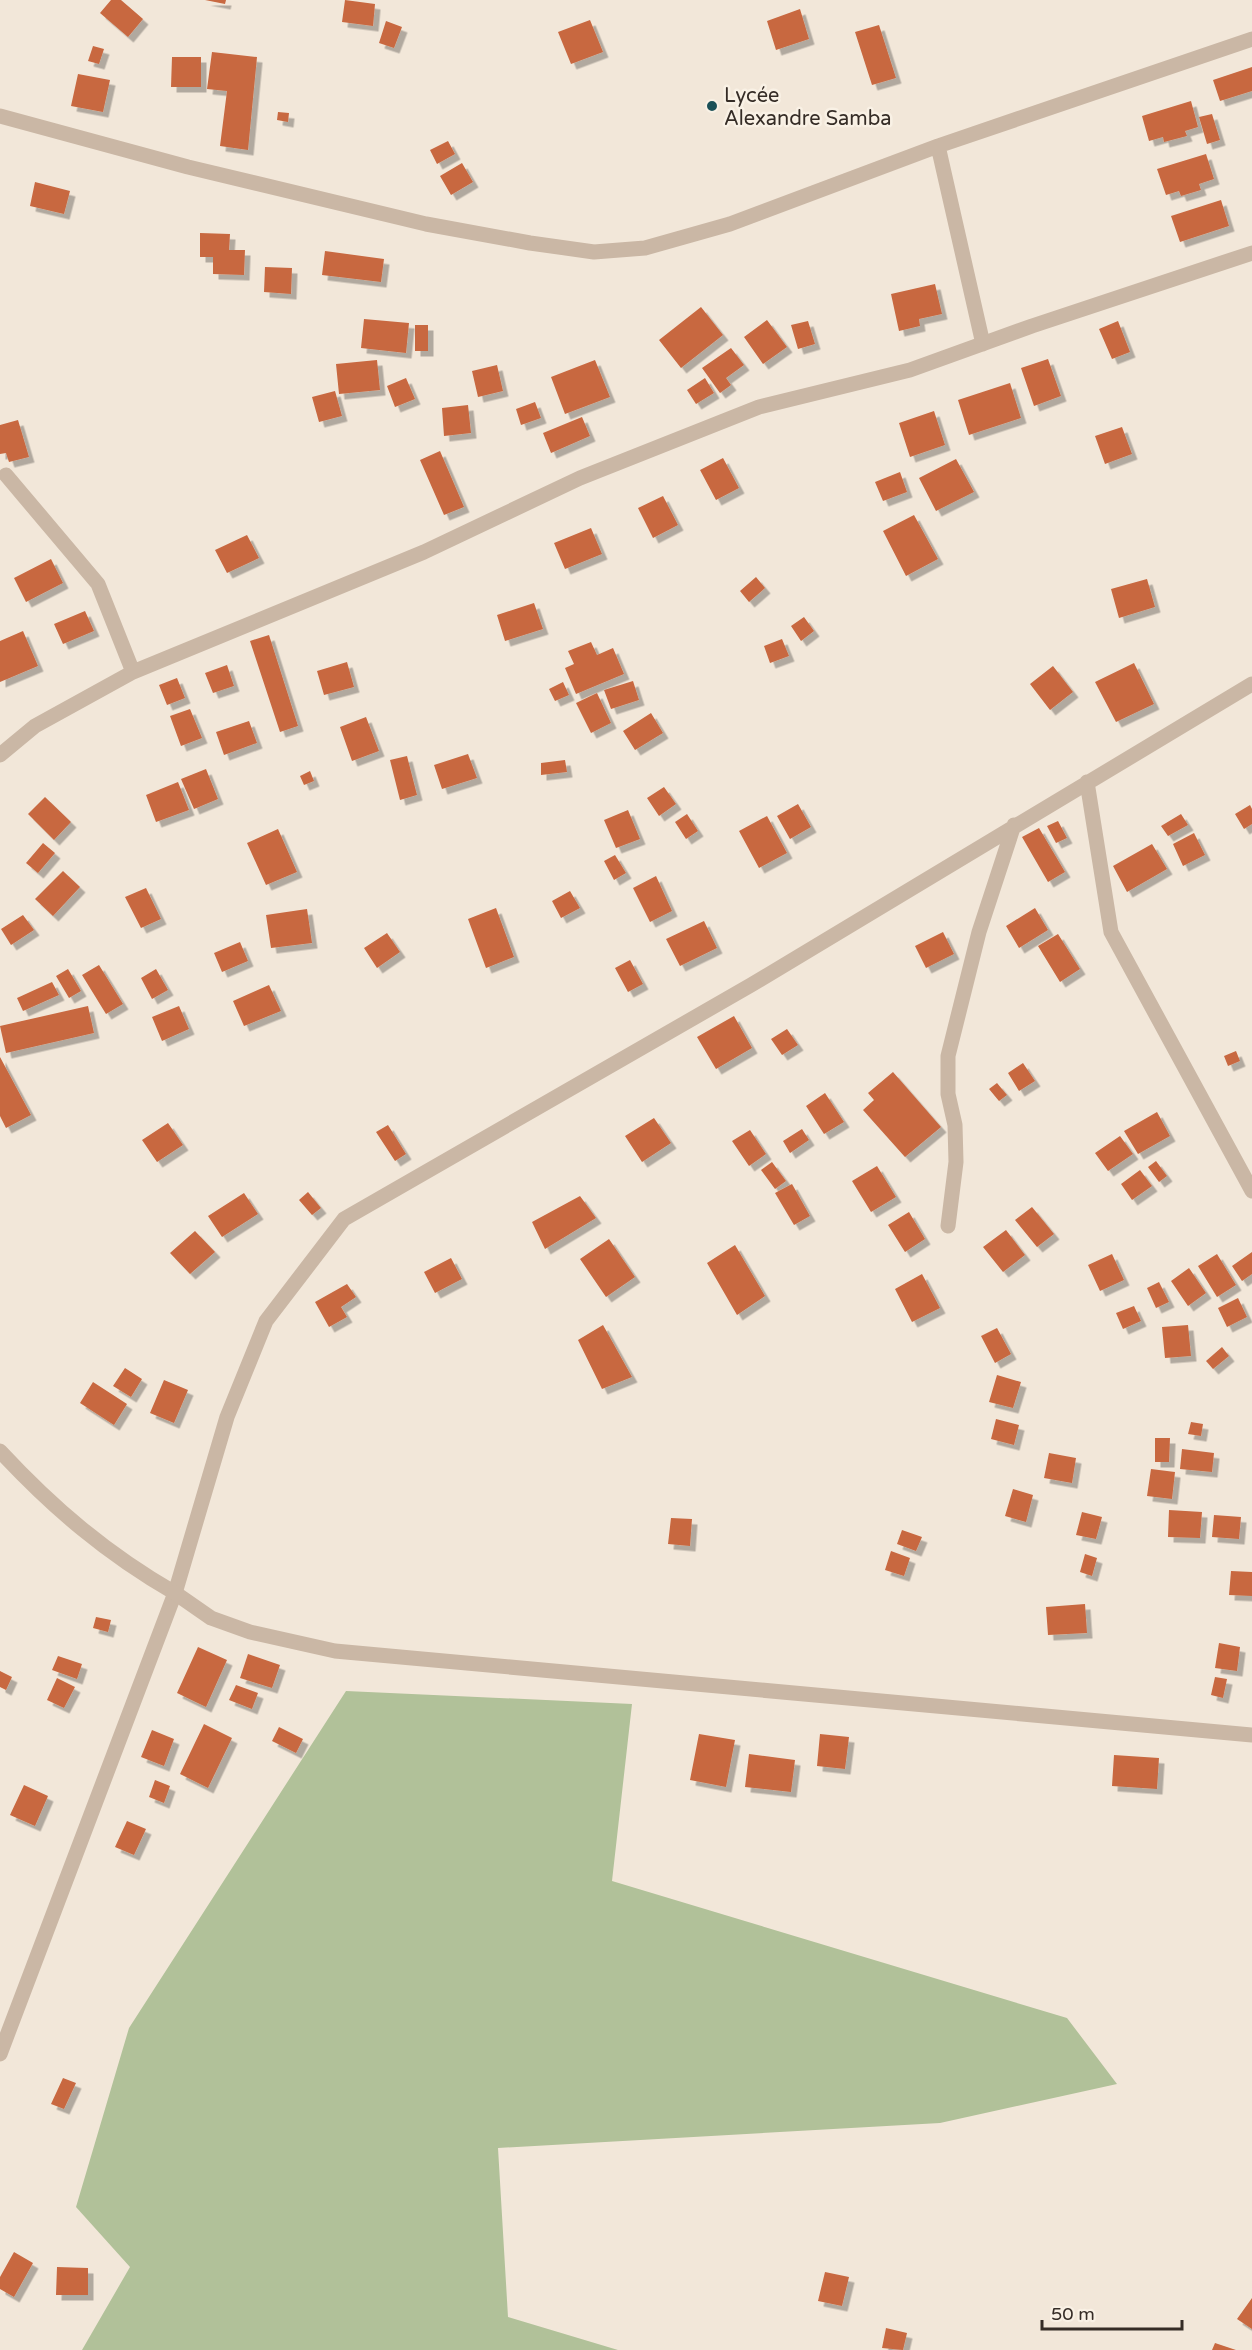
<svg xmlns="http://www.w3.org/2000/svg" width="1252" height="2350" font-family="'Varela Round',sans-serif">
<style>
.green{fill:#b1c199}
.building{fill:#c86840;filter:url(#shadow)}
.lines{fill:none;stroke-linecap:round;stroke-linejoin:round}
.minor{stroke:#cab7a5;stroke-width:15}
.tertiary{stroke:#cab7a5;stroke-width:15}
.poi-dot{fill:#1b5057;stroke:#f9f1e5;stroke-width:2}
.labels{text-anchor:middle;stroke-width:5;stroke-linejoin:round;paint-order:stroke}
.poi-label{font-size:20px;fill:#352c26;stroke:#f9f1e5;text-anchor:start}
</style>
<defs>
<filter id="shadow"><feDropShadow dx="5.5" dy="5.5" stdDeviation="0" flood-color="#0004"/></filter>
</defs>
<rect width="100%" height="100%" fill="#f2e7d9"/>
<path class="green" d="M346 1691 632 1704 612 1881 1067 2018 1117 2084 940 2123 498 2148 508 2317 618 2350H82L130 2267 76 2207 129 2028Z"/>
<path class="building" d="M111 0H121L143 19 128 37 100 13Z
M205 0H226L225 4Z
M345 0 375 4 373 26 342 22Z
M800 9 809 39 776 50 767 21Z
M590 20 603 52 571 64 558 32Z
M386 21 402 27 394 48 379 43Z
M879 25 896 78 872 85 855 32Z
M93 46 104 49 99 64 88 61Z
M212 52 257 57 248 150 220 146 227 91 207 89Z
M172 57H201V87H171Z
M1252 67V91L1220 101 1213 80Z
M78 74 110 80 103 112 71 106Z
M1191 101 1198 127 1185 131 1187 136 1164 142 1163 137 1149 141 1142 116Z
M278 112 289 113 288 122 277 120Z
M1212 114 1220 140 1207 144 1199 117Z
M448 141 455 154 437 164 430 150Z
M1206 154 1214 179 1199 184 1201 190 1181 196 1179 191 1166 195 1157 169Z
M462 163 473 182 451 195 440 176Z
M35 182 70 191 64 214 30 206Z
M1221 200 1229 226 1180 242 1171 216Z
M200 233 230 234 229 250H245L244 275 213 274V257H200Z
M325 251 384 259 381 282 322 275Z
M265 267 292 268 291 294 264 292Z
M935 284 942 314 919 319 920 326 899 331 891 294Z
M701 307 723 335 681 368 659 340Z
M364 319 409 323 406 353 361 348Z
M767 320 787 347 763 364 744 337Z
M808 321 815 344 798 349 791 325Z
M1118 321 1130 352 1112 359 1099 329Z
M415 325H428V351H415Z
M731 348 744 365 726 378 731 385 720 393 702 368Z
M1048 359 1061 396 1034 406 1021 368Z
M377 360 380 390 339 394 336 364Z
M595 360 610 397 565 414 551 377Z
M497 365 503 391 478 397 472 371Z
M406 378 415 399 395 407 387 386Z
M705 378 714 393 696 404 687 390Z
M1010 383 1021 418 969 435 958 400Z
M335 391 342 416 319 422 312 397Z
M535 402 541 418 521 425 516 409Z
M468 405 471 433 444 436 442 408Z
M934 411 945 445 910 457 899 423Z
M582 417 590 436 551 453 543 433Z
M18 420 29 457 9 462 6 453 0 454V425Z
M1122 427 1132 454 1105 464 1095 436Z
M440 451 464 507 444 515 420 460Z
M723 458 739 488 716 500 700 470Z
M956 459 974 492 936 511 919 478Z
M900 472 907 492 883 501 875 482Z
M663 496 678 525 653 538 638 508Z
M914 515 938 559 906 576 883 531Z
M591 528 602 554 565 569 554 543Z
M247 535 259 558 227 573 215 550Z
M51 559 63 583 26 602 14 578Z
M756 577 765 588 749 602 740 591Z
M1147 579 1155 607 1119 618 1111 589Z
M534 603 543 629 505 641 497 615Z
M85 611 94 631 63 644 54 624Z
M804 617 814 631 801 641 791 626Z
M23 631 38 666 0 682V641Z
M269 635 298 726 280 732 250 641Z
M782 639 789 656 770 663 764 646Z
M591 642 597 655 613 648 624 674 576 694 565 668 574 664 568 651Z
M347 662 354 687 324 695 317 671Z
M1134 663 1154 704 1116 722 1095 682Z
M227 665 234 686 213 693 205 673Z
M1053 666 1073 692 1050 710 1030 684Z
M177 678 185 698 167 705 159 685Z
M633 681 639 700 611 709 604 690Z
M563 682 569 695 555 701 549 689Z
M597 693 611 723 591 733 576 703Z
M190 709 202 738 181 746 170 716Z
M651 713 663 733 635 750 623 731Z
M366 717 379 751 352 761 340 727Z
M249 721 257 743 224 755 216 732Z
M468 754 477 778 442 789 434 765Z
M407 756 417 795 400 800 390 760Z
M565 760 567 772 541 775V763Z
M206 769 218 799 194 809 181 779Z
M310 771 314 781 304 785 300 776Z
M178 782 189 810 156 822 146 795Z
M664 787 676 804 659 816 647 798Z
M45 797 71 822 54 840 28 814Z
M798 804 811 827 790 839 777 816Z
M1250 805 1252 809V824L1244 829 1235 814Z
M628 810 640 839 616 848 604 820Z
M687 814 698 831 686 839 675 822Z
M1181 814 1188 825 1168 836 1161 826Z
M767 816 787 853 759 868 739 831Z
M1058 821 1067 838 1056 843 1047 826Z
M1039 828 1065 872 1048 882 1022 837Z
M278 829 297 872 266 885 247 843Z
M1194 833 1205 855 1183 866 1173 844Z
M43 843 55 853 38 873 26 863Z
M1152 844 1167 869 1127 892 1113 866Z
M615 855 626 873 614 880 604 861Z
M63 871 80 887 53 916 35 899Z
M656 876 672 911 650 922 633 888Z
M146 888 161 919 141 928 125 897Z
M570 891 580 908 561 918 552 901Z
M496 908 514 957 486 968 468 919Z
M1035 908 1048 930 1019 948 1006 926Z
M307 909 312 943 271 948 266 915Z
M23 915 34 930 11 945 1 929Z
M704 921 717 948 680 966 666 939Z
M943 932 954 954 926 968 915 946Z
M387 933 400 952 377 968 364 948Z
M1058 934 1080 969 1060 982 1038 946Z
M240 942 248 961 222 972 214 953Z
M630 960 643 984 628 992 615 968Z
M99 965 123 1004 106 1014 82 975Z
M68 969 81 991 69 998 56 976Z
M156 969 168 990 152 999 141 978Z
M52 982 59 995 23 1011 17 998Z
M269 985 281 1011 244 1026 233 1001Z
M88 1006 94 1033 6 1053 0 1026Z
M179 1006 189 1029 162 1041 152 1017Z
M734 1016 752 1048 716 1069 697 1037Z
M787 1029 798 1045 782 1055 771 1039Z
M1236 1051 1240 1061 1228 1066 1224 1056Z
M0 1057 31 1115 6 1128 0 1116Z
M1023 1063 1035 1081 1019 1091 1008 1073Z
M893 1072 941 1127 905 1157 863 1110 874 1100 868 1093Z
M997 1083 1007 1095 999 1101 989 1089Z
M825 1093 844 1122 824 1134 806 1106Z
M1157 1112 1170 1136 1138 1154 1124 1131Z
M654 1118 671 1143 642 1162 625 1136Z
M168 1123 183 1145 157 1162 142 1140Z
M388 1125 406 1154 395 1161 376 1132Z
M802 1129 809 1140 790 1153 783 1141Z
M750 1130 766 1154 749 1166 732 1141Z
M1120 1136 1133 1154 1108 1171 1095 1153Z
M1156 1161 1167 1176 1159 1182 1148 1167Z
M772 1162 786 1181 775 1189 761 1170Z
M877 1166 896 1197 871 1212 852 1181Z
M1140 1170 1152 1186 1132 1200 1121 1184Z
M792 1184 810 1216 794 1225 775 1193Z
M308 1192 321 1208 312 1215 299 1200Z
M244 1193 258 1214 222 1237 208 1216Z
M580 1196 596 1218 545 1249 532 1222Z
M1032 1207 1054 1234 1037 1247 1015 1220Z
M909 1212 925 1239 905 1252 888 1225Z
M1006 1230 1025 1255 1003 1272 983 1247Z
M195 1231 215 1252 190 1274 170 1253Z
M609 1239 635 1277 606 1297 580 1259Z
M735 1245 765 1296 737 1315 707 1263Z
M1252 1252V1274L1242 1281 1232 1266Z
M1112 1254 1124 1280 1100 1291 1088 1265Z
M1217 1254 1236 1285 1217 1297 1198 1266Z
M451 1258 462 1279 435 1293 424 1272Z
M1189 1268 1206 1293 1188 1306 1171 1281Z
M922 1274 940 1308 912 1322 895 1289Z
M1159 1282 1169 1302 1156 1308 1147 1288Z
M347 1284 356 1297 341 1307 347 1317 329 1327 315 1302Z
M1238 1298 1247 1317 1227 1327 1218 1308Z
M1134 1306 1141 1321 1123 1329 1116 1313Z
M603 1325 632 1377 602 1389 578 1340Z
M1188 1325 1191 1356 1165 1358 1162 1327Z
M997 1328 1011 1354 995 1363 981 1336Z
M1222 1347 1229 1356 1213 1369 1206 1361Z
M125 1368 142 1379 131 1397 113 1386Z
M997 1375 1021 1382 1013 1408 989 1402Z
M164 1380 188 1390 174 1423 150 1413Z
M93 1382 127 1404 114 1425 80 1403Z
M996 1419 1019 1425 1014 1445 991 1439Z
M1191 1422 1203 1424 1201 1436 1188 1434Z
M1155 1438H1170L1169 1462H1155Z
M1182 1449 1214 1453 1212 1472 1180 1469Z
M1049 1453 1076 1458 1072 1483 1044 1478Z
M1151 1469 1175 1472 1172 1499 1147 1496Z
M1013 1489 1033 1495 1026 1522 1005 1516Z
M1169 1510 1202 1512 1200 1538 1168 1537Z
M1082 1512 1102 1517 1096 1539 1076 1535Z
M1214 1515 1241 1517 1239 1539 1212 1537Z
M671 1518 692 1519 690 1546 668 1544Z
M902 1530 922 1537 916 1551 897 1544Z
M891 1551 910 1558 904 1576 885 1570Z
M1085 1554 1097 1558 1092 1576 1080 1572Z
M1231 1571 1252 1572V1596L1229 1595Z
M1085 1604 1087 1633 1048 1635 1046 1607Z
M96 1617 111 1620 108 1632 93 1628Z
M1219 1643 1240 1647 1237 1671 1215 1668Z
M198 1647 227 1660 206 1707 177 1693Z
M248 1654 280 1665 272 1688 240 1678Z
M58 1656 82 1664 77 1679 52 1670Z
M0 1671 12 1677 6 1690 0 1687Z
M1215 1677 1227 1679 1223 1698 1211 1695Z
M57 1678 75 1687 64 1708 47 1700Z
M236 1685 258 1693 252 1709 229 1700Z
M204 1724 232 1738 208 1788 180 1774Z
M279 1727 303 1739 296 1753 272 1741Z
M152 1730 174 1739 164 1766 141 1757Z
M699 1734 735 1740 726 1787 690 1780Z
M820 1734 849 1737 845 1769 817 1766Z
M749 1754 795 1760 791 1792 745 1787Z
M1114 1755 1159 1758 1157 1789 1112 1786Z
M155 1780 170 1786 164 1803 149 1797Z
M24 1785 48 1796 35 1826 10 1815Z
M127 1821 146 1829 134 1855 115 1847Z
M63 2078 76 2083 64 2109 51 2104Z
M14 2252 33 2263 14 2297 0 2289V2277Z
M57 2267 88 2268V2295H56Z
M825 2272 849 2277 842 2306 818 2301Z
M1252 2298V2329L1237 2319Z
M886 2328 907 2333 903 2350 882 2348Z
M1215 2343 1236 2350H1212Z"/>
<g class="lines">
<path class="minor" d="M0 116 188 167 426 224 530 243 594 252 645 248 730 224 938 146 1252 39
M938 146 983 344
M6 475 98 584 133 672
M0 755 35 726 133 672 424 552 580 478 759 407 910 370 1032 326 1252 253
M1087 782 1111 932 1252 1191
M948 1226 956 1162 955 1125 948 1094V1056L979 932 1014 825
M0 1451C53 1508 107 1554 175 1593
M0 2054 175 1593 227 1417 266 1321 344 1219 751 985 1252 684"/>
<path class="tertiary" d="M175 1593 211 1618 250 1632 335 1651 1252 1735"/>
</g>
<circle class="poi-dot" cx="712" cy="106" r="6"/>
<g class="labels">
<g class="poi-label">
<text x="724" y="102">Lycée<tspan x="724" dy="23">Alexandre Samba</tspan></text>
</g>
</g>
<path d="M1042 2320v9h140v-9" fill="none" stroke="#352c26" stroke-width="3"/>
<text x="1051" y="2320" font-size="18" fill="#352c26" stroke="#f9f1e5" stroke-width="4.5" paint-order="stroke">50 m</text>
</svg>
